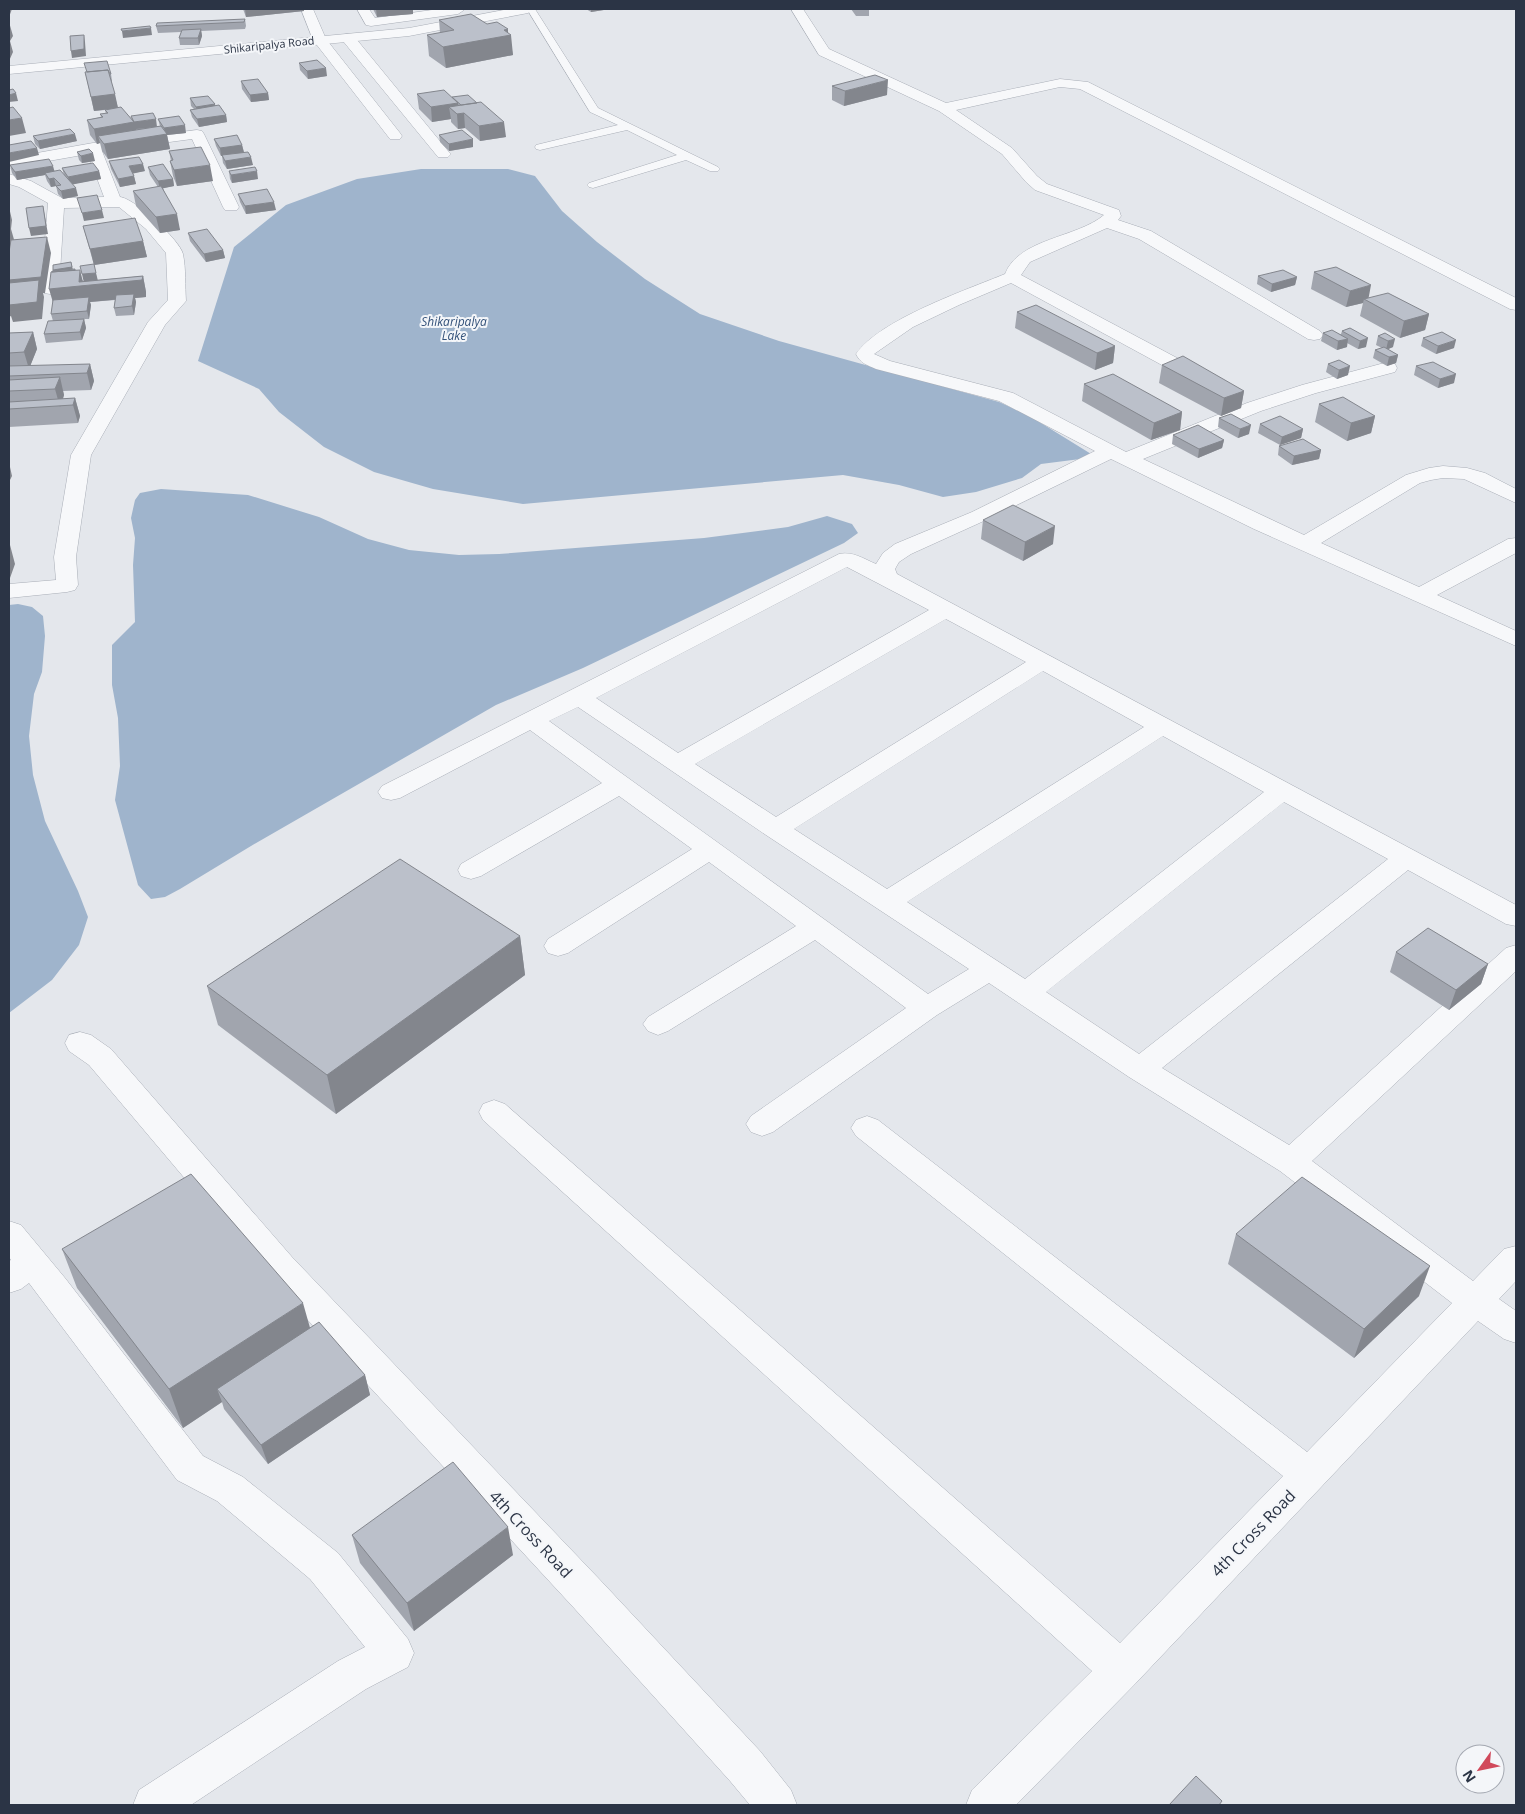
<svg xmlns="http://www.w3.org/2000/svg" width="1525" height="1814" font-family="'Open Sans',sans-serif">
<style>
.water{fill:#9fb4cc}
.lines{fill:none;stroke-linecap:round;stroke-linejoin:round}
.service-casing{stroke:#a9aeb7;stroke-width:1}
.minor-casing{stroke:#a9aeb7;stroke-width:1}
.tertiary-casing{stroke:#a9aeb7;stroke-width:1}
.service{fill:#f7f8fa;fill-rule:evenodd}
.minor{fill:#f7f8fa;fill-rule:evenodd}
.tertiary{fill:#f7f8fa;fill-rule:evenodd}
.wall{fill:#a1a5ae}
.shaded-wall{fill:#83868d}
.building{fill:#bbc0ca;stroke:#83868d}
.labels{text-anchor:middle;stroke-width:4;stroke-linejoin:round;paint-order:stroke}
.far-street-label{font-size:11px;fill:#2b3445;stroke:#f4f6f9}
.far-water-label{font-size:12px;font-style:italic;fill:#34527a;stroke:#f4f6f9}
.near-street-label{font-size:16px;fill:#2b3445;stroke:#f4f6f9}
</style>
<rect width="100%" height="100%" fill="#e4e7ec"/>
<path class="water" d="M421 169H508L535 176 562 211 597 242 645 279 700 314 779 341 999 402 1028 415 1096 457 1041 464 1022 478 976 492 943 497 899 485 843 475 523 504 433 489 374 472 324 447 279 412 259 389 198 361 234 247 286 205 357 179Z
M161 489 248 495 319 517 368 539 409 550 459 555 499 554 704 538 788 527 827 516 852 524 858 533 844 543 583 668 496 705 251 846 180 889 165 897 151 899 138 885 115 800 120 766 118 718 112 685V645L135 622 133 565 135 538 131 518 135 500 140 493Z
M18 604 32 607 43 616 45 636 42 672 34 694 29 736 33 775 45 821 78 891 88 917 79 945 52 980 9 1013V605Z"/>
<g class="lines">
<g class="service-casing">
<path id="service" d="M527 9H535L598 108 718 167 720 169 718 171H710L686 160 593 188 589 187 587 185 589 183 677 155 627 130 540 150 536 149 535 147 536 145 618 125 590 112Z"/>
</g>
<g class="minor-casing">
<path id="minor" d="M301 9H313L326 39 400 133 402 136 400 139H390L313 40Z
M357 9H369L375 18 439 9 464 10 458 14 371 26 366 25Z
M791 9H803L829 49 946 103 1060 79 1088 82 1516 298V310L1510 309 1080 89 1060 87 956 110 1012 148 1037 176 1047 184 1119 210 1121 216 1118 220 1151 231 1320 331 1323 335 1320 339 1314 340 1308 339 1139 239 1107 228 1030 262 1021 275 1209 375 1211 379 1209 383 1202 385 1195 383 1011 283 959 305 913 327 874 354 890 361 1013 393 1126 452 1247 403 1302 385 1388 362 1395 364 1397 368 1395 372 1316 393 1261 411 1143 459 1304 535 1406 475 1429 468 1443 466 1467 468 1485 473 1516 489V503L1464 479 1443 478 1431 480 1420 483 1321 543 1419 587 1508 539 1516 538V553L1437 595 1516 631V646L1254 529 1111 459 986 520 911 554 899 562 895 569 897 574 1516 905V926L1506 924 1408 870 1162 1068 1289 1145 1506 948 1516 945V971L1312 1161 1473 1281 1504 1249 1516 1246V1281L1499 1299 1516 1311V1343L1504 1339 1478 1321 1135 1684 1016 1805H966L972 1790 1092 1671 483 1120 479 1112 483 1104 494 1100 505 1104 1120 1643 1283 1476 856 1136 851 1128 856 1120 867 1116 878 1120 1307 1452 1452 1303 1280 1171 1129 1077 989 983 937 1015 773 1132 762 1136 751 1132 746 1124 751 1116 906 1008 815 940 668 1031 658 1035 648 1031 643 1024 648 1017 796 926 709 862 568 953 558 956 548 953 544 946 548 939 692 849 619 796 481 876 471 879 461 876 458 870 461 864 602 783 530 730 400 798 391 800 382 798 378 792 382 786 839 554C853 551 864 559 876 564L883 553 895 544 972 512 1095 451 999 401 876 369C867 365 860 363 856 354 879 320 966 290 1005 274 1019 238 1077 238 1104 215L1035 190 1026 182 1002 154 939 111 819 55ZM847 567 929 610 678 753 596 698ZM946 619 1026 662 776 817 695 764ZM1043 671 1144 727 887 889 794 829ZM578 707 766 835 969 969 928 994 549 721ZM1163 736 1264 792 1025 979 907 902ZM1284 802 1388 859 1139 1054 1046 992Z
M348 34 353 35 448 151 451 154 448 157H438L343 41 341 38 343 35Z
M197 130 202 131 204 134 239 207 237 210H225L223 207 192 139 102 151 120 197C134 198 180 240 183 254 186 269 185 286 186 301L165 325 91 455 76 557 78 585 75 590 67 592 9 598V584L56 580 54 557 71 455 148 322 168 300 166 253 146 229 119 207 64 208 59 289 56 293 50 294 44 293 41 289 48 203 19 187 9 184V174L31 181 62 198 104 197 88 154 9 168V158L93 143Z
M80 1032 91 1035 111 1049 292 1257 602 1582 760 1751 791 1790 797 1805H750L730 1781 574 1608 268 1277 89 1065 69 1051 65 1043 69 1035Z
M9 1221 21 1225 65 1278 203 1456 243 1477 338 1553 408 1639 414 1653 408 1667 366 1689 191 1805H133L139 1790 338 1661 365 1647 310 1579 217 1501 177 1480 29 1283 21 1289 9 1293V1261L11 1260 9 1257Z"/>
</g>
<g class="tertiary-casing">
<path id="tertiary" d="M509 9H534L528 13 409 36 9 74V66L409 28Z"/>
</g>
<use href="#service" class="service"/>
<use href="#minor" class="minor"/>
<use href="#tertiary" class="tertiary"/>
</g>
<path class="wall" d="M243 9H304V11L246 17Z
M373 9H413V14L377 17Z
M586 9H610L591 12Z
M851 9H869V16H856Z
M245 19 246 26 245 29 201 31 202 36 199 45H180L179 38 181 32 158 33 156 26Z
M439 20 508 32 513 55 446 68 429 56 427 35 440 33Z
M299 63 327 76 308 79 300 70Z
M85 72 111 74 112 81 111 82 118 108 132 119 131 116 157 127 160 126 158 119 186 133 167 135 170 149 108 159 102 151 100 143 97 144 90 135 87 120 101 117 100 114H106L105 110 94 111Z
M241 81 268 93 269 100 251 102 242 89Z
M832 86 887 95 844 106 832 100Z
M417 94 452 97 506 137 480 141 465 128 458 129 451 122V119L432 122 419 109Z
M190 98 215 104V106L226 115 227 122 199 127 192 117 190 110 194 109 191 106Z
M439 135 473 147 449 151 440 142Z
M33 136 77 141 40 149 35 144Z
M214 139 242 145 244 152 253 165 227 169 223 163 222 156H221L216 146Z
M169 151 213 181 177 186 173 176 170 161H171Z
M77 152 95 161 82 163 79 160Z
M109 161 145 171 133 173 136 184 120 187 111 169Z
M10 165 55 171 64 175 62 168 99 171 101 179 72 184 78 196 63 199 58 194 56 186 51 187 47 181 45 175 17 180 12 173Z
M148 167 173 179 174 186 163 188 180 230 160 233 136 206 133 191 158 187 150 175Z
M229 171 258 179 232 183 230 179Z
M238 194 276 210 246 214 240 202Z
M83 226 143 241 147 257 94 265Z
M188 233 223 250 225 258 206 262 190 241Z
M94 264 97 280 143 276 146 292V297L135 298 136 302 134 315 116 316 114 308 115 300 90 302 91 305 89 319H84L86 328 82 340 46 343 44 334 53 321 51 314 53 302 73 269 75 270 83 281H84Z
M1314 272 1368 298 1429 314 1425 330 1400 338 1360 316 1363 303 1346 307 1311 289Z
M1258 276 1297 277 1295 285 1271 292 1257 284Z
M1017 312 1115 346 1113 363 1095 370 1015 328Z
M1350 328 1366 347 1358 349 1347 343V347L1337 350 1321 341 1323 333 1341 334 1342 331Z
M33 332 37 349 30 366 90 364 94 381 91 390 63 391 64 395 63 399 75 398 80 416 78 423 9 427V333Z
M1385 333 1393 347 1388 349 1398 355 1396 363 1387 366 1373 358 1375 350 1382 348 1376 345 1378 336Z
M1423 338 1454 348 1436 354 1421 346Z
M1328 364 1348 375 1337 379 1326 372Z
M1162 365 1244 391 1241 408 1221 416 1159 383Z
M1416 366 1454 383 1438 388 1414 375Z
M1084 384 1182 412 1180 430 1151 440 1082 401Z
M1319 404 1375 416 1371 433 1347 441 1315 422Z
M1219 418 1249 434 1238 438 1218 427Z
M1260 424 1303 429 1301 438 1280 445 1258 433Z
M1173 435 1224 440 1222 448 1198 458 1172 444Z
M1279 446 1321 450 1319 459 1292 465 1278 455Z
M983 520 1053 544 1023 561 981 539Z
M520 936 525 975 336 1114 218 1025 207 986Z
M1396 952 1488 964 1481 984 1449 1010 1390 972Z
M1236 1234 1419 1296 1354 1358 1228 1264Z
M62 1249 310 1328 365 1375 370 1395 268 1464 224 1409 222 1402 183 1428 77 1288Z
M352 1535 513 1555 414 1631 360 1563Z"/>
<path class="shaded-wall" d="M9 9H12L9 17Z
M245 9H304V11L246 17Z
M376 9H413V14L377 17Z
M591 9H610L591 12Z
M9 22 13 36 10 41 13 52 9 61Z
M151 28 152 35 123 38 122 31Z
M201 29 202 36 199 45 198 38Z
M508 29V35H511L513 55 446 68 443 47Z
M84 35 85 42 86 56 72 58 71 51Z
M326 68 327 76 308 79 307 71Z
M888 80 887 95 844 106 845 91Z
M16 93 18 101 9 102V95Z
M268 93 269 100 251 102 250 95Z
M115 94 118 108 94 111 91 97Z
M458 103 459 114 464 113 465 128 458 129 457 114 449 107 451 119 432 122 431 107Z
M215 104 216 111 198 114 196 107Z
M226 115 227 122 199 127 197 119Z
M22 118 26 133 9 136V120Z
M156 119 157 127 136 129 137 136H98L100 143 97 144 94 129 134 122Z
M504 122 506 137 480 141 479 126Z
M185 125 186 133 167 135 170 149 108 159 104 144 165 134 164 128Z
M75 134 77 141 40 149 38 141Z
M473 139V147L449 151V144Z
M242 145 244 153 221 156 220 148Z
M37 148 39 155 9 162V153Z
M93 153 95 161 82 163 81 156Z
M251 157 253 165 227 169 225 161Z
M143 164 145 171 131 174 129 166Z
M210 165 213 181 177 186 174 170Z
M53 166 55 173H45V175L17 180 15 172Z
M99 171 101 179 70 185 68 177Z
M257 171 258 179 232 183 231 175Z
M134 176 136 184 120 187 118 179Z
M54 178 56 186 51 187 49 179Z
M173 179 174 186 160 189 158 181Z
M76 188 78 196 63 199 61 191Z
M274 202 276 210 246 214 245 206Z
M43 206 48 234 31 236 29 228Z
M9 207 12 220 11 229 15 243 9 254Z
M102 210 104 218 84 221 82 213Z
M177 214 180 230 160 233 156 217Z
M47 237 51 253 45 293H43L44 297 42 319 13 322 11 316 9 317V280Z
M143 241 147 257 94 265 90 249Z
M223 250 225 258 206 262 204 254Z
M71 262 73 270 55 278 53 270Z
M80 270 84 286 143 276 146 292V297L135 298 136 302 134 315 132 306 133 298 90 302 91 305 89 319 87 311 54 306 49 289 79 282Z
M96 273 98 281 84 283 82 274Z
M1297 277 1295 285 1271 292 1272 284Z
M1371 285 1368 301 1364 299 1363 303 1346 307 1350 291Z
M1429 314 1425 330 1400 338 1404 321Z
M84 319 86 328 82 340 80 332Z
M33 332 37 349 29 369 24 352Z
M1368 338 1366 347 1358 349 1360 341Z
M1348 339 1347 347 1337 350 1338 341Z
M1395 339 1393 347 1386 350 1388 341Z
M1456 340 1454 348 1436 354 1438 346Z
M1115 346 1113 363 1095 370 1097 353Z
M1398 355 1396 363 1387 366 1389 357Z
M90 364 94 381 91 390 87 373Z
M1350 366 1348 375 1337 379 1339 370Z
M1456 374 1454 383 1438 388 1440 379Z
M60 377 64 395 60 407 55 389Z
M1244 391 1241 408 1221 416 1224 398Z
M75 398 80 416 78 423 73 405Z
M1182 412 1180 430 1151 440 1154 423Z
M1375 416 1371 433 1347 441 1351 423Z
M1251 425 1249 434 1238 438 1240 429Z
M1303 429 1301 438 1280 445 1282 437Z
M1224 440 1222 448 1198 458 1199 449Z
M1321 450 1319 459 1292 465 1294 456Z
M10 467 12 476 9 482V468Z
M1055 526 1053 544 1023 561 1025 542Z
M10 545 15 564 10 578 9 574V548Z
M520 936 525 975 336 1114 327 1075Z
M1488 964 1481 984 1449 1010 1456 990Z
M1430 1266 1419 1296 1354 1358 1364 1329Z
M303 1303 314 1342 217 1389 222 1402 183 1428 169 1389Z
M365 1375 370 1395 268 1464 261 1445Z
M508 1527 513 1555 414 1631 407 1603Z"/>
<path class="building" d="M471 14 487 24 497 22 508 29 504 30 511 35 443 47 427 35 454 30 439 20Z
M245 19 244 22 156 26 157 23Z
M150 26 151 28 122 31 121 29Z
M201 29 198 38H179L182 30Z
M84 35V49L71 51 70 36Z
M317 60 326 68 307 71 299 63Z
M107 61 111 74H110L108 70 87 72 84 63Z
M108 70 115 94 91 97 85 72Z
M875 75 888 80 845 91 832 86Z
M258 79 268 93 250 95 241 81Z
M13 89 16 93 9 95V90Z
M444 90 458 103 431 107 417 94Z
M468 95 477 103 461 105 452 97Z
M208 96 215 104 196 107 190 98Z
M481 102 504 122 479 126 464 113 457 114 449 107Z
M219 105 226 115 197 119 190 110Z
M13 107 22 118 9 120V108Z
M121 107 134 122 94 129 87 120 103 117 100 114 108 113 105 110Z
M153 113 156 119 134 122 131 116Z
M179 116 185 125 164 128 158 119Z
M161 126 167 134 104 144 98 136Z
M70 129 75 134 38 141 33 136Z
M462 130 473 139 449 144 439 135Z
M237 135 242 145 220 148 214 139Z
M31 141 37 148 9 153V145Z
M201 147 210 165 174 170 170 161 173 160 169 151Z
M89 149 93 153 81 156 77 152Z
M248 152 251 157 225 161 222 155Z
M139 157 143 164 129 166 134 176 118 179 109 161Z
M49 159 53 166 15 172 10 165Z
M93 163 99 171 68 177 62 168Z
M163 164 173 179 158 181 148 167Z
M255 167 257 171 231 175 229 171Z
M60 170 76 188 61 191 56 186 61 185 54 178 49 179 45 173Z
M161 186 177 214 156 217 133 191Z
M267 189 274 202 245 206 238 194Z
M97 195 102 210 82 213 77 198Z
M43 206 46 226 29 228 26 208Z
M135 218 143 241 90 249 83 226Z
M207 229 223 250 204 254 188 233Z
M47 237 41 277 9 280V252L11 240Z
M71 262 72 267 53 270V265Z
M94 264 96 273 82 274 80 266Z
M1336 267 1371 285 1350 291 1314 272Z
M75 269V270L52 272V271Z
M80 270 79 282 143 276 142 280 49 289 51 272Z
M1283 270 1297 277 1272 284 1258 276Z
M39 280 37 302 9 305V283Z
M1388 293 1429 314 1404 321 1364 299Z
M134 294 132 306 114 308 116 295Z
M89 297 87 311 51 314 53 300Z
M1036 305 1115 346 1097 353 1017 312Z
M84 319 80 332 44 334 48 321Z
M1350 328 1368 338 1360 341 1342 331Z
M1332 330 1348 339 1338 341 1323 333Z
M33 332 24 352 9 353V333Z
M1442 332 1456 340 1438 346 1423 338Z
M1385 333 1395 339 1388 341 1378 336Z
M1384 347 1398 355 1389 357 1375 350Z
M1183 356 1244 391 1224 398 1162 365Z
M1339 360 1350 366 1339 370 1328 364Z
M1433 362 1456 374 1440 379 1416 366Z
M90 364 87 373 9 376V366Z
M1113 374 1182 412 1154 423 1084 384Z
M60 377 55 389 9 391V380Z
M1343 397 1375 416 1351 423 1319 404Z
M75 398 73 405 9 409V402Z
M1231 414 1251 425 1240 429 1219 418Z
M1280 416 1303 429 1282 437 1260 424Z
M1198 425 1224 440 1199 449 1173 435Z
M1303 439 1321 450 1294 456 1279 446Z
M1013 505 1055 526 1025 542 983 520Z
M400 859 520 936 327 1075 207 986Z
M1428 928 1488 964 1456 990 1396 952Z
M191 1174 303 1303 169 1389 62 1249Z
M1302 1177 1430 1266 1364 1329 1236 1234Z
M319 1322 365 1375 261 1445 217 1389Z
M453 1462 508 1527 407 1603 352 1535Z
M1196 1776 1222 1801 1219 1805H1169Z"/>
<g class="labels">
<g class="far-street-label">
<text transform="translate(269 45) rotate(-6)" y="4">Shikaripalya Road</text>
</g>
<g class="far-water-label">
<text x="454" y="326">Shikaripalya<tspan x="454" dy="14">Lake</tspan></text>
</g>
<g class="near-street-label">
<text transform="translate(1253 1533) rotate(-46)" y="6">4th Cross Road</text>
<text transform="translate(531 1534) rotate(47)" y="6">4th Cross Road</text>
</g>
</g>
<rect width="1525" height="1814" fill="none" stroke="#2b3445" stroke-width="20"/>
<g transform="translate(1480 1769) rotate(237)"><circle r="24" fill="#f4f6f9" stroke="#a4a8b1"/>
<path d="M0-4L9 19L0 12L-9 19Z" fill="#d1495b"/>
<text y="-8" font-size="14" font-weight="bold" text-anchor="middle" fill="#2b3445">N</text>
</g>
</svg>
